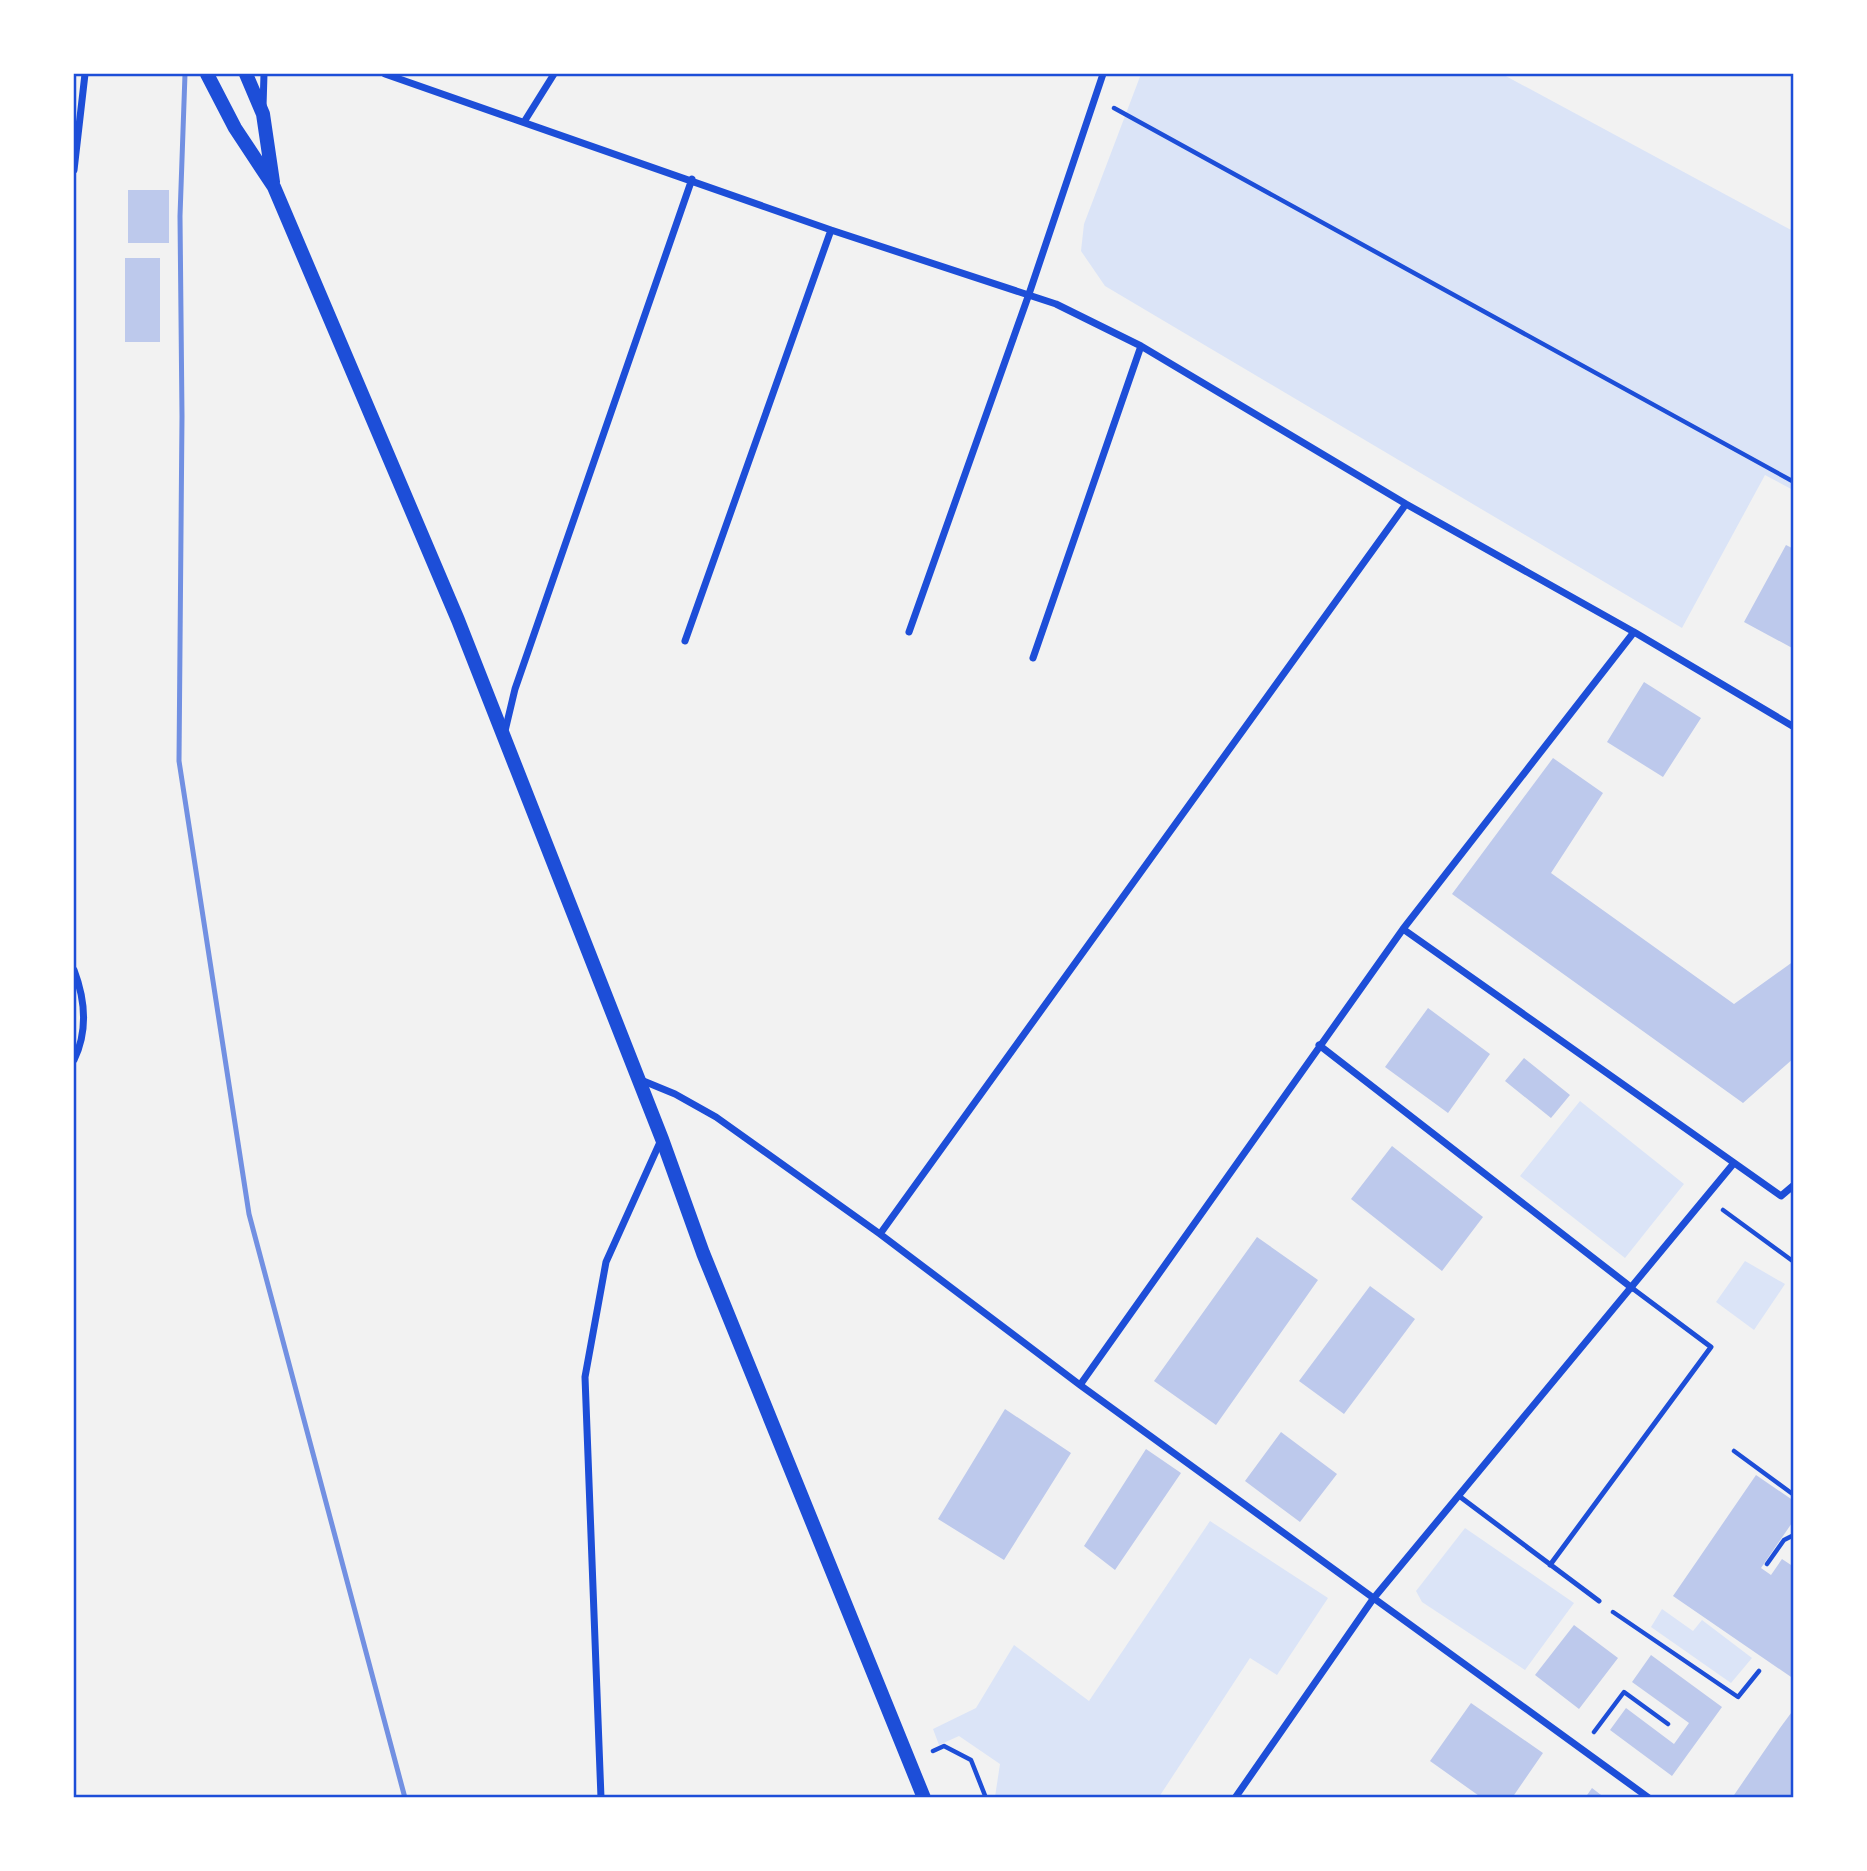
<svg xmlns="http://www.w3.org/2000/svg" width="1867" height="1871" font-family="Signika,sans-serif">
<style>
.green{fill:#dbe4f7}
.building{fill:#bdc9ec}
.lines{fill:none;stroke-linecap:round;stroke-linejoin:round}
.path{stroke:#1d4ed8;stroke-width:4.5}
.service{stroke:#1d4ed8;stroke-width:5}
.minor{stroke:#1d4ed8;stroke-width:7}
.secondary{stroke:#1d4ed8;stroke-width:14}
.rail{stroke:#7290e2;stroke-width:5}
.neatline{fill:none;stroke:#1d4ed8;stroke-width:2.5}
</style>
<rect width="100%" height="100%" fill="#f2f2f2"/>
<path class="green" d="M1141 74H1502L1793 231V490L1765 475 1682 628 1105 286 1081 251 1084 224Z
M1580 1101 1684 1184 1625 1258 1520 1176Z
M1745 1261 1785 1284 1754 1330 1716 1302Z
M1210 1521 1328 1598 1277 1675 1250 1658 1159 1797H995L1000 1764 959 1736 939 1745 933 1729 976 1708 1014 1645 1089 1701Z
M1465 1528 1574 1603 1525 1670 1422 1602 1416 1591Z
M1662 1609 1693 1631 1702 1620 1752 1658 1731 1683 1651 1627Z"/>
<path class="building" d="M128 190H169V243H128Z
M125 258H160V342H125Z
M1786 545 1794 549V649L1744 622Z
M1644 682 1701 718 1663 777 1607 742Z
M1553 758 1603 793 1551 873 1734 1004 1794 961V1058L1743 1103 1452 894Z
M1428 1008 1490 1054 1448 1113 1385 1067Z
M1524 1058 1570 1095 1551 1118 1505 1081Z
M1392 1146 1483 1217 1442 1271 1351 1199Z
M1257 1237 1318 1280 1216 1425 1154 1381Z
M1370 1286 1415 1319 1344 1414 1299 1381Z
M1005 1409 1071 1453 1004 1560 938 1519Z
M1281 1432 1337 1474 1300 1522 1245 1481Z
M1146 1449 1181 1473 1115 1570 1084 1546Z
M1756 1475 1794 1501V1520L1761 1568 1771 1575 1782 1559 1794 1567V1679L1673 1596Z
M1574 1625 1618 1658 1579 1709 1535 1675Z
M1651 1655 1722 1707 1672 1776 1610 1730 1626 1708 1674 1744 1689 1723 1632 1682Z
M1471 1703 1543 1753 1512 1798H1482L1430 1761Z
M1794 1709V1798H1732L1780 1728Z
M1592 1788 1605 1798H1585Z"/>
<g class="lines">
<path class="path" d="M1114 108 1794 482
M1723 1210 1794 1262
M1734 1451 1794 1495
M1767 1564 1784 1540 1794 1535
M1613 1612 1738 1697 1759 1671
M1594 1732 1624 1692 1668 1724
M933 1751 944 1746 971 1760 986 1798"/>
<path class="service" d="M1459 1496 1599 1601
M1550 1565 1711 1347 1632 1288"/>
<path class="minor" d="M385 74 831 230 1056 304 1141 346 1406 504 1634 632 1794 727
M263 107 264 74
M524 122 554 74
M74 170 85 74
M909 632 1029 294 1103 74
M685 641 831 230
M1033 658 1141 346
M505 731 515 689 692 179
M1403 929 1781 1196 1794 1185
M74 970C85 999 88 1031 74 1060
M1319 1045 1632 1288
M641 1080 675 1094 716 1117 880 1234 1080 1385 1649 1798
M880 1234 1406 504
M1080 1385 1403 929 1634 632
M601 1798 585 1377 606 1262 661 1140
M1235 1798 1373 1599 1734 1163"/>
<path class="secondary" d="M207 74 235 128 274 187 458 620 662 1139 703 1253 924 1798
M246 74 263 114 273 182"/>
<path class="rail" d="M185 74 180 216 182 416 179 761 249 1214 405 1798"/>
</g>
<rect width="1867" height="1871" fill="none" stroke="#ffffff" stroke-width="150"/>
<rect x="75" y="75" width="1717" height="1721" class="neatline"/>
</svg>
